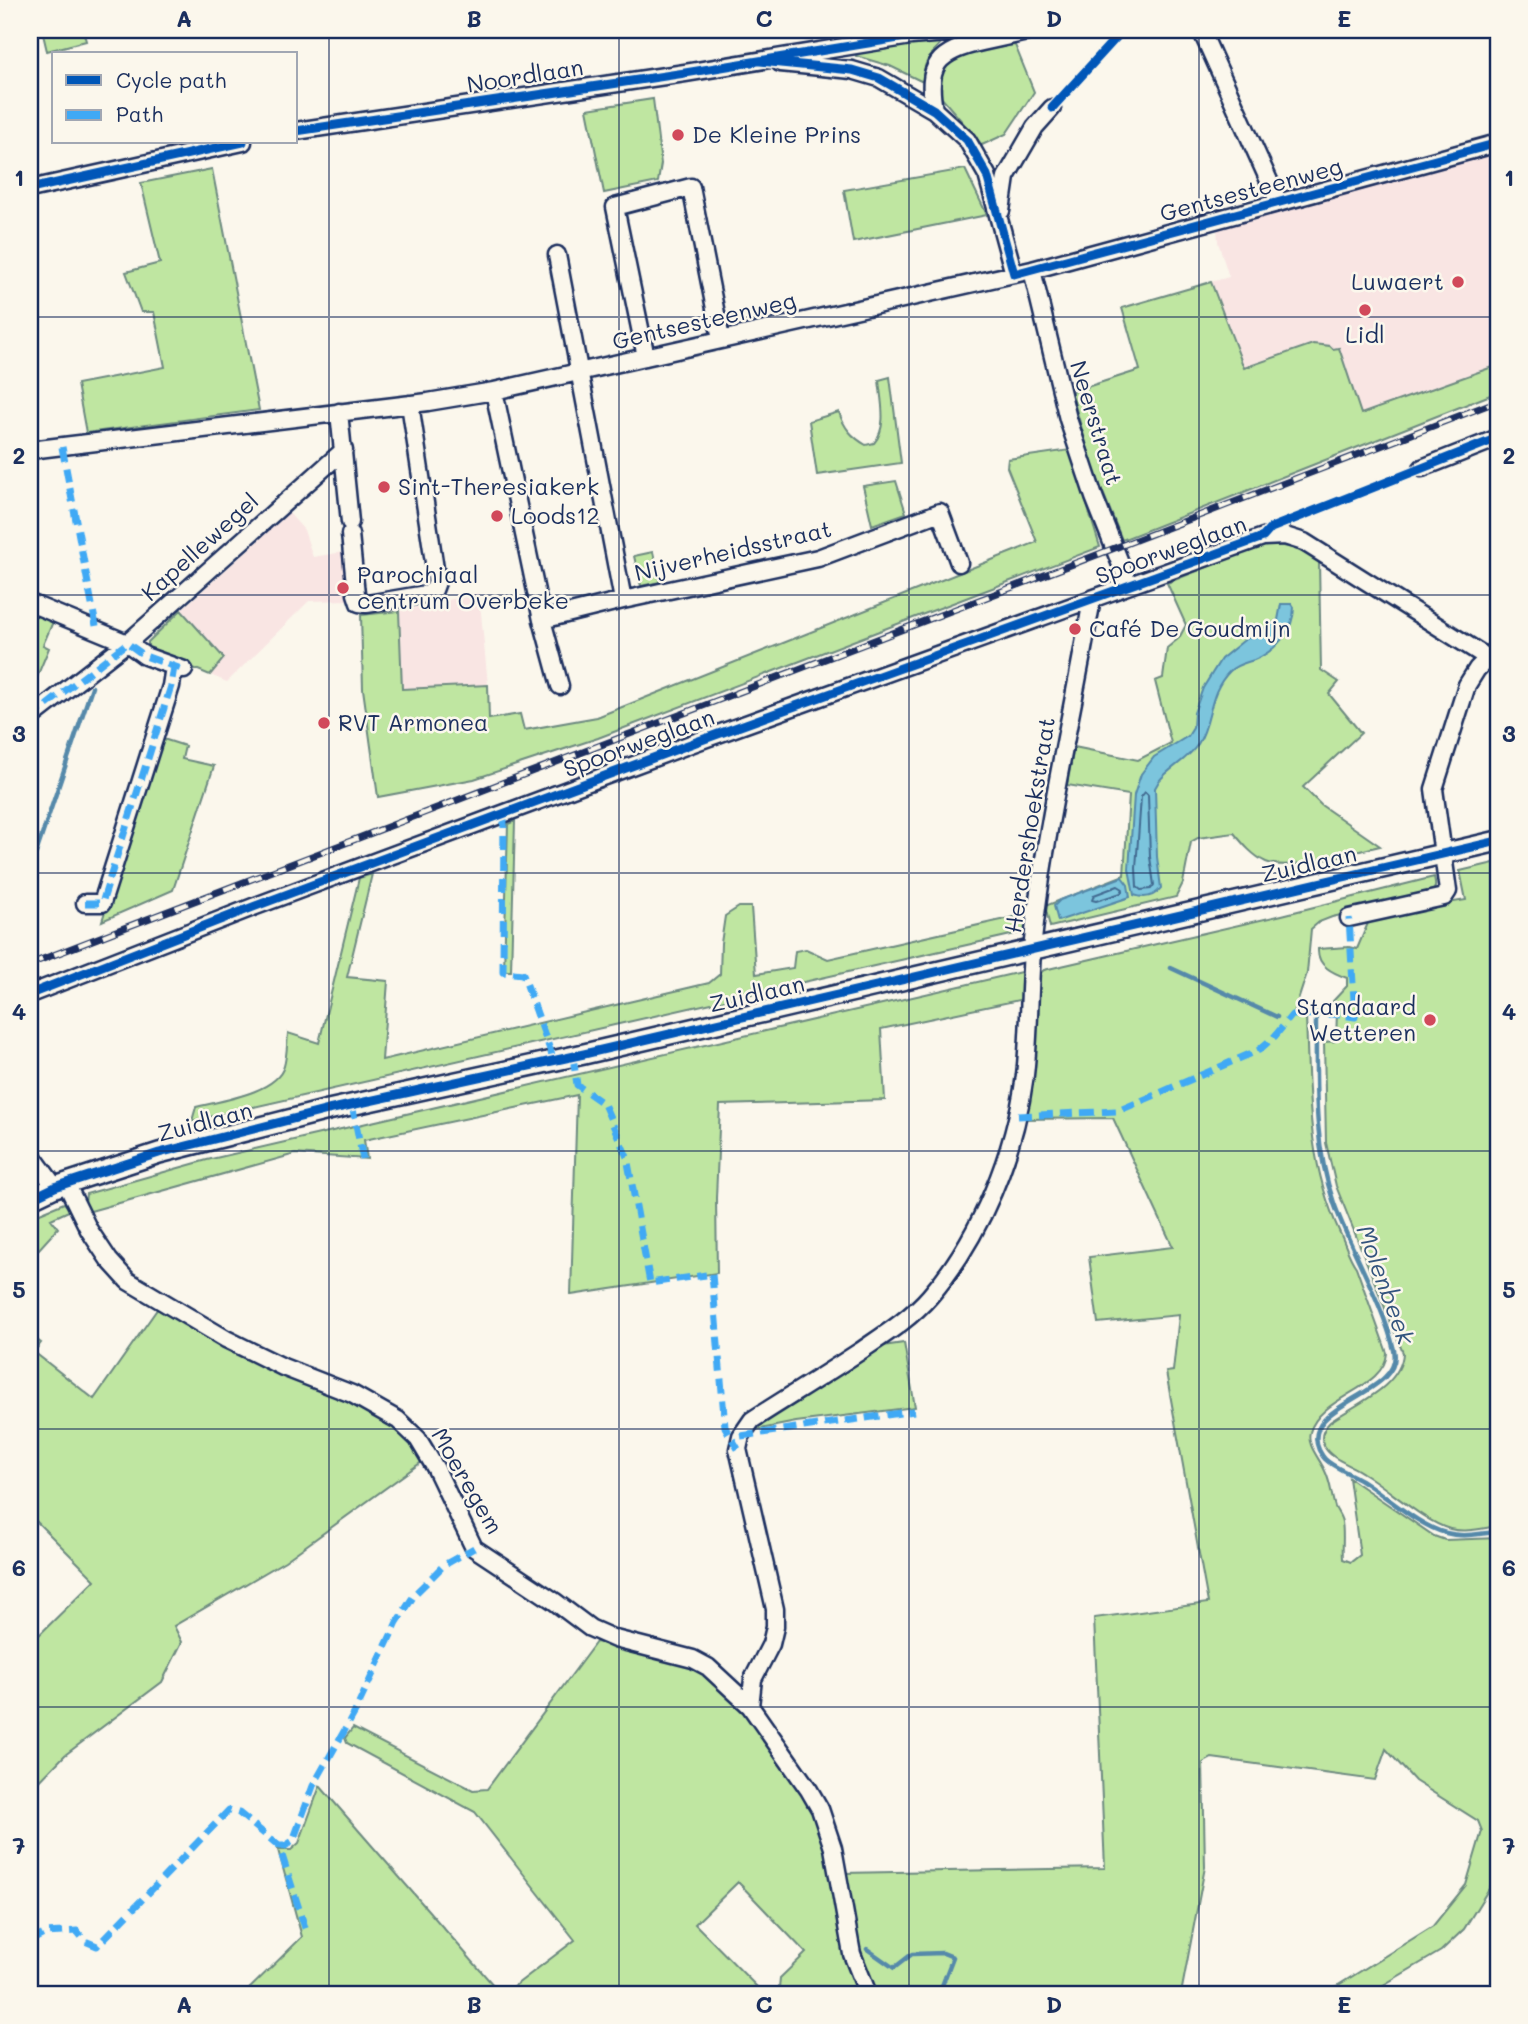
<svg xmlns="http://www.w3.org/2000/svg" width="1528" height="2024" font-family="Mali,sans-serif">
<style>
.built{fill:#f9e5e3}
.green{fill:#bfe6a1;stroke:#6d8a80;stroke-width:2}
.water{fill:#7cc5dd;stroke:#5589aa;stroke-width:2}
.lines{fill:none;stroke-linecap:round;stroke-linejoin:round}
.shore{stroke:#426b91;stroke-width:2}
.stream{stroke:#5589aa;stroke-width:4.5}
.minor-casing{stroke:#1b2f5e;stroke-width:21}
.major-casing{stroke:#1b2f5e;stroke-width:24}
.minor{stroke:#fbf7ec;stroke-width:16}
.major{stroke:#fbf7ec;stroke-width:19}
.rail-casing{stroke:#1b2f5e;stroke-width:7}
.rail{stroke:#fbf7ec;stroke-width:4.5;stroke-dasharray:13;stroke-linecap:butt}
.quiet{stroke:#3fa9f5;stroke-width:7;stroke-dasharray:14 7;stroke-linecap:butt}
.cycleway-casing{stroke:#fbf7ec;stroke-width:13}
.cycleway{stroke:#0057b8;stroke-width:9}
.grid{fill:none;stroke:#1b2f5e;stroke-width:2;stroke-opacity:0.55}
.poi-dot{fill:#d1495b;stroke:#fbf7ec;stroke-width:2.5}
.labels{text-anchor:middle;stroke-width:5;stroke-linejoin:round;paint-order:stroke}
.street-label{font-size:23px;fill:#1b2f5e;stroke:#fbf7ec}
.poi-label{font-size:23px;fill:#1b2f5e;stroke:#fbf7ec;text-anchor:start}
.water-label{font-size:24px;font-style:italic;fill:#33547e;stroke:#fbf7ec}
.neatline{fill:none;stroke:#1b2f5e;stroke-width:2.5}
.grid-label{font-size:23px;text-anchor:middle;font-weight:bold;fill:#1b2f5e}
</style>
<rect width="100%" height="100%" fill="#fbf7ec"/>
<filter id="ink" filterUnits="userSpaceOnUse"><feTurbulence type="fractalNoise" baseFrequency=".0143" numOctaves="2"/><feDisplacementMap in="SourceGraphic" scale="14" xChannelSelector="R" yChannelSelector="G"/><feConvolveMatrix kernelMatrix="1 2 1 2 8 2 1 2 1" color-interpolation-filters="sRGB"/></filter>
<g filter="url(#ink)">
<path class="built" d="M1498 151V365L1361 415 1332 349 1313 344 1244 368 1211 282 1229 277 1218 242 1217 227Z
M289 513 304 530 313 557 343 552 351 600 309 601 227 682 148 649V642L181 610Z
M479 593 488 685 402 689 399 611Z"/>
<path class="green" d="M42 30H83L86 41 47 51Z
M943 41C931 53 922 64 923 82L890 66 856 56 855 52Z
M1015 45 1034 92 1006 134 982 145 940 96 937 80 942 66 956 54Z
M653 99 661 164 658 182 604 193 587 109Z
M212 169 259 410 86 433 77 384 165 367 154 312H141L126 272 160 263 141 183Z
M965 169 987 215 853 242 844 190Z
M1211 282 1244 368 1313 344 1330 346 1333 349 1339 348 1361 414 1498 365V392L1122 540 1094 470 1071 392 1140 370 1122 308Z
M890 377 901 463 817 475 809 421 839 412C844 428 852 437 866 445L874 443C888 427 881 401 879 380Z
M1070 450 1100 547 598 738 474 779 378 797 363 689 361 615 399 611 402 689 488 685 489 719 520 714 524 730 597 717 1037 542 1007 467 1008 459Z
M896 481 906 513 872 525 863 486Z
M1269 545C1289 545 1302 550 1319 562L1321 670 1339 682 1329 694 1361 733 1303 787 1321 805 1380 846C1353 852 1290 872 1266 862 1253 856 1243 844 1234 833L1198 838 1191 842 1183 883 1176 897 1050 927 1045 906 1124 875 1129 795 1067 785 1074 747 1138 760 1171 743 1155 681 1163 678 1167 648 1179 638 1186 625 1167 583 1237 555Z
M653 552 660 582 641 586 634 556Z
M30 607 55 617 43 645 49 648 32 689 30 688Z
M181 610 224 658 210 675 148 649V642Z
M160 738 185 746 182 759 214 766 173 890 102 921Z
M515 821 511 971H504L508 824Z
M1498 862V1355L1494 1356 1498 1380V1526C1483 1528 1465 1533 1450 1529 1424 1522 1388 1488 1363 1473 1352 1465 1330 1459 1324 1446 1319 1436 1324 1428 1330 1422 1355 1404 1401 1387 1403 1353L1336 1186 1326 1143 1324 1042 1336 1041 1337 1012 1333 1001 1347 986V978C1333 973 1317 966 1318 949L1349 947 1357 949 1371 916 1466 900 1460 871Z
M372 874 347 977 388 981 382 1060 709 983 720 974 721 943 725 916 739 907H751L756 974 793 968 795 951 806 949 828 959 1032 913 1028 928 1024 932 192 1121 196 1107C219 1101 277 1093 284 1066 287 1056 287 1043 288 1033L319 1043 359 878Z
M1434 877C1436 885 1436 889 1430 895L1332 917 1319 922 1311 929 1307 973 1293 1016H1306C1309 1094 1307 1161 1340 1233 1346 1245 1348 1256 1356 1267L1387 1353C1385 1389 1320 1396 1310 1432 1306 1445 1320 1459 1325 1471 1331 1483 1331 1495 1335 1507 1337 1512 1341 1516 1342 1522 1344 1534 1342 1547 1343 1559L1351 1562 1360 1555 1349 1478 1434 1536 1445 1540 1498 1538V1893L1490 1887 1464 1929 1441 1951 1368 1994H1324L1433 1926 1466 1885 1482 1831 1478 1821 1415 1781 1386 1749 1375 1780 1212 1758 1203 1763 1205 1867 1181 1994H875L854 1928 843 1873 1105 1868 1094 1618 1208 1603 1166 1372 1173 1371 1179 1315 1098 1323 1089 1257 1173 1247 1113 1118 1023 1119 1038 975 1044 970 1282 915Z
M1025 971 1024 999 881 1029 885 1100 720 1105 716 1198 717 1273 571 1295 577 1095 364 1140 367 1159 295 1154 87 1212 85 1203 86 1194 207 1160Z
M64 1203 71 1210 51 1219 58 1228 30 1259V1217Z
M158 1308 302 1381 363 1407 400 1431 423 1461 285 1561 174 1626 182 1642 162 1682 65 1755 30 1791V1644L95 1580 30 1515V1335L41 1343 34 1352 94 1399Z
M904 1343 915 1407 796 1422 750 1431 755 1424 876 1347Z
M596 1642 683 1661 712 1676 755 1725 801 1790 822 1830 842 1942 862 1994H784L779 1988 780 1978 806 1953 738 1882 695 1924 764 1994H504L575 1940 475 1812 347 1743 345 1738 353 1728 473 1790 487 1789Z
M320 1786 501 1994H244L302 1937 278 1850H291L299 1843Z"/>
<path class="water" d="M1281 604H1292L1294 607C1294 630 1276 651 1254 660 1245 663 1237 664 1230 671 1207 694 1213 721 1198 744 1188 760 1170 767 1159 781L1155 788 1157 857 1161 888C1154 897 1145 899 1134 895L1129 869 1134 795 1141 774 1154 757 1188 736 1193 728 1194 713 1203 688 1221 659 1243 641 1278 620Z
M1122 877 1128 885 1130 897 1058 921 1054 906 1060 900Z"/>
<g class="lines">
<path class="shore" d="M1145 792 1148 795 1150 857 1154 885 1151 889 1141 890 1137 887 1136 868 1141 797Z
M1118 886 1123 889 1121 893 1096 901 1092 900 1094 895Z"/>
<path class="stream" d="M36 853 92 687
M1171 968 1277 1017
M1316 1020C1316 1082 1313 1144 1334 1203 1351 1251 1382 1301 1394 1350 1405 1395 1298 1403 1319 1450 1321 1453 1322 1456 1325 1459 1334 1468 1350 1473 1361 1480 1385 1495 1420 1527 1446 1533 1464 1538 1480 1533 1498 1532
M867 1949 894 1968 912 1954 943 1953 953 1957 940 1991 941 1994"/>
<g class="minor-casing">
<path id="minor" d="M1201 30 1279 203
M780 63 852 70 879 78 934 110 967 140 987 175 1014 274
M934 110C926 65 937 52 982 42 1000 38 1018 34 1036 30
M296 131 685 73 911 36 983 30
M30 189 243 142
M1001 211 1006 177 1035 127 1052 108
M557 255 623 600
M1032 270 1068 419 1094 497 1129 585
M646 357 615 207 691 187 721 339
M494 391 542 620 560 686
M339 412 350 522
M30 450 428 402 494 391 1032 270 1498 143
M1422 468 1498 438
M350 534 356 594 359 603 367 604 426 594 434 590 437 582 410 404
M30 603 127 643 145 656 184 670
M542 620 623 600 818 558 940 512 959 563
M30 718 133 638 344 450
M85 903H102L171 686 174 667
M1349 918 1444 897 1448 891 1434 789 1467 685 1477 669 1488 658
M30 994 253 907 696 742 1263 537 1285 536 1304 542 1488 658 1498 659
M30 1153 55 1187
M66 1183 89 1230 109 1260 128 1281 226 1339 283 1367 352 1394 398 1420 418 1439 436 1469 474 1548 554 1601 590 1628 615 1639 693 1659 708 1667 750 1706
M868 1994 852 1954 833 1848 820 1809 809 1790 750 1706 753 1679 771 1644 775 1627V1609L738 1449 741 1436 752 1420C788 1397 824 1375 859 1352 884 1335 910 1319 930 1296 981 1237 1015 1152 1025 1075 1029 1040 1029 1005 1031 969 1032 941 1036 913 1040 885 1054 789 1076 694 1092 599"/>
</g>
<g class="major-casing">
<path id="major" d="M30 1199 55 1187 159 1153 328 1110 584 1054 1498 841"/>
</g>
<use href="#minor" class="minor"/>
<use href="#major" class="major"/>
<g class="rail-casing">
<path id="rail" d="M30 964 1498 401"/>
</g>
<use href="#rail" class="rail"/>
<path class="quiet" d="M62 447 97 631
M30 718 127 643 145 656 184 670
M504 814 503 972 523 974 554 1061
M85 903H102L171 686 174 667
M573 1057 577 1085 604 1104 627 1157 650 1283 706 1275
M352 1104 363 1160
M1018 1116 1118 1111 1259 1050 1275 1036 1292 1015 1333 1014 1355 1017 1349 918
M712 1274 725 1427 738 1449
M741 1436 914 1411
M279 1846H285L293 1841 313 1786 355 1712 397 1622 415 1594 444 1565 474 1548
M30 1941 46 1933 77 1931 85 1941 97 1946 229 1810 239 1813 279 1846 307 1934"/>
<g class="cycleway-casing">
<path id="cycleway" d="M760 61 852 70 879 78 934 110 967 140 987 175 1014 274 1498 143
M1052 108 1123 30
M296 131 685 73 911 36 983 30
M30 189 243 142
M30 994 253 907 696 742 1263 537 1271 528 1498 438
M30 1199 55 1187 159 1153 328 1110 584 1054 1498 841"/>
</g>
<use href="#cycleway" class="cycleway"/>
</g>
</g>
<path class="grid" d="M329 30V1994M619 30V1994M909 30V1994M1199 30V1994M30 317H1498M30 595H1498M30 873H1498M30 1151H1498M30 1429H1498M30 1707H1498"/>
<g class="poi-dot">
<circle cx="678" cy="135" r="7"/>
<circle cx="1458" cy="282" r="7"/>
<circle cx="1365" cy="310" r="7"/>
<circle cx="384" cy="487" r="7"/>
<circle cx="497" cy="516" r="7"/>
<circle cx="343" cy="588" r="7"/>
<circle cx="1075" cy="629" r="7"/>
<circle cx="324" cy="723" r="7"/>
<circle cx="1430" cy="1020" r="7"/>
</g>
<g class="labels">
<g class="street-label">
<text transform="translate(525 76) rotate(-9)" y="8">Noordlaan</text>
<text transform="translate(1251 190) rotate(-15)" y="8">Gentsesteenweg</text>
<text transform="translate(704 321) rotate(-13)" y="8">Gentsesteenweg</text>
<text transform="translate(1096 423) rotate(73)" y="8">Neerstraat</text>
<text transform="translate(200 547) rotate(-42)" y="8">Kapellewegel</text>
<text transform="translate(1171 550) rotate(-20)" y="8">Spoorweglaan</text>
<text transform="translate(733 551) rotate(-13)" y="8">Nijverheidsstraat</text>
<text transform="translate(639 743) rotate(-20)" y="8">Spoorweglaan</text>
<text transform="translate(1030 825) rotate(-81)" y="8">Herdershoekstraat</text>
<text transform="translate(1309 864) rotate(-13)" y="8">Zuidlaan</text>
<text transform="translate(757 994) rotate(-13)" y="8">Zuidlaan</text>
<text transform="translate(205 1122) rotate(-15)" y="8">Zuidlaan</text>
<text transform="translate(467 1481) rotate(60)" y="8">Moeregem</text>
</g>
<g class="poi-label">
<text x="692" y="143">De Kleine Prins</text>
<text x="1444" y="290" text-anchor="end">Luwaert</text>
<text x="1365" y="343" text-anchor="middle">Lidl</text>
<text x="398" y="495">Sint-Theresiakerk</text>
<text x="511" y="524">Loods12</text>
<text x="357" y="583">Parochiaal<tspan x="357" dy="26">centrum Overbeke</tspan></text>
<text x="1089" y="637">Café De Goudmijn</text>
<text x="338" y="731">RVT Armonea</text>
<text x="1416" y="1015" text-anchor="end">Standaard<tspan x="1416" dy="26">Wetteren</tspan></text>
</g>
<g class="water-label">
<text transform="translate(1385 1285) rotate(70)" y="8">Molenbeek</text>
</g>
</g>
<rect width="1528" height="2024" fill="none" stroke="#fbf7ec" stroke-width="77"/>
<rect x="52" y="52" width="245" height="91" fill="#fbf7ec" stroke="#a1a7b3" stroke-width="2"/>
<rect x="66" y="75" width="35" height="10" fill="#0057b8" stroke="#a1a7b3" stroke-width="2"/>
<text x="116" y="88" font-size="21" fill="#1b2f5e">Cycle path</text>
<rect x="66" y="110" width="35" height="10" fill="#3fa9f5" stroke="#a1a7b3" stroke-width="2"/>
<text x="116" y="122" font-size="21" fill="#1b2f5e">Path</text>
<rect x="38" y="38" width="1452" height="1948" class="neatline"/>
<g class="grid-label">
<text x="184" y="27">A</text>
<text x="474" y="27">B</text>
<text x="764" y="27">C</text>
<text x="1054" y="27">D</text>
<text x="1344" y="27">E</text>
<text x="19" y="186">1</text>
<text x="1509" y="186">1</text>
<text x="19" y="464">2</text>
<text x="1509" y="464">2</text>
<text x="19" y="742">3</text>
<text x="1509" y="742">3</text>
<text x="19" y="1020">4</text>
<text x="1509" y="1020">4</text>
<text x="19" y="1298">5</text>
<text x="1509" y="1298">5</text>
<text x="19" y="1576">6</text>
<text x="1509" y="1576">6</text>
<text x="19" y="1854">7</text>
<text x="1509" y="1854">7</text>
<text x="184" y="2013">A</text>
<text x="474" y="2013">B</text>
<text x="764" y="2013">C</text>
<text x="1054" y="2013">D</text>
<text x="1344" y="2013">E</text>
</g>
</svg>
